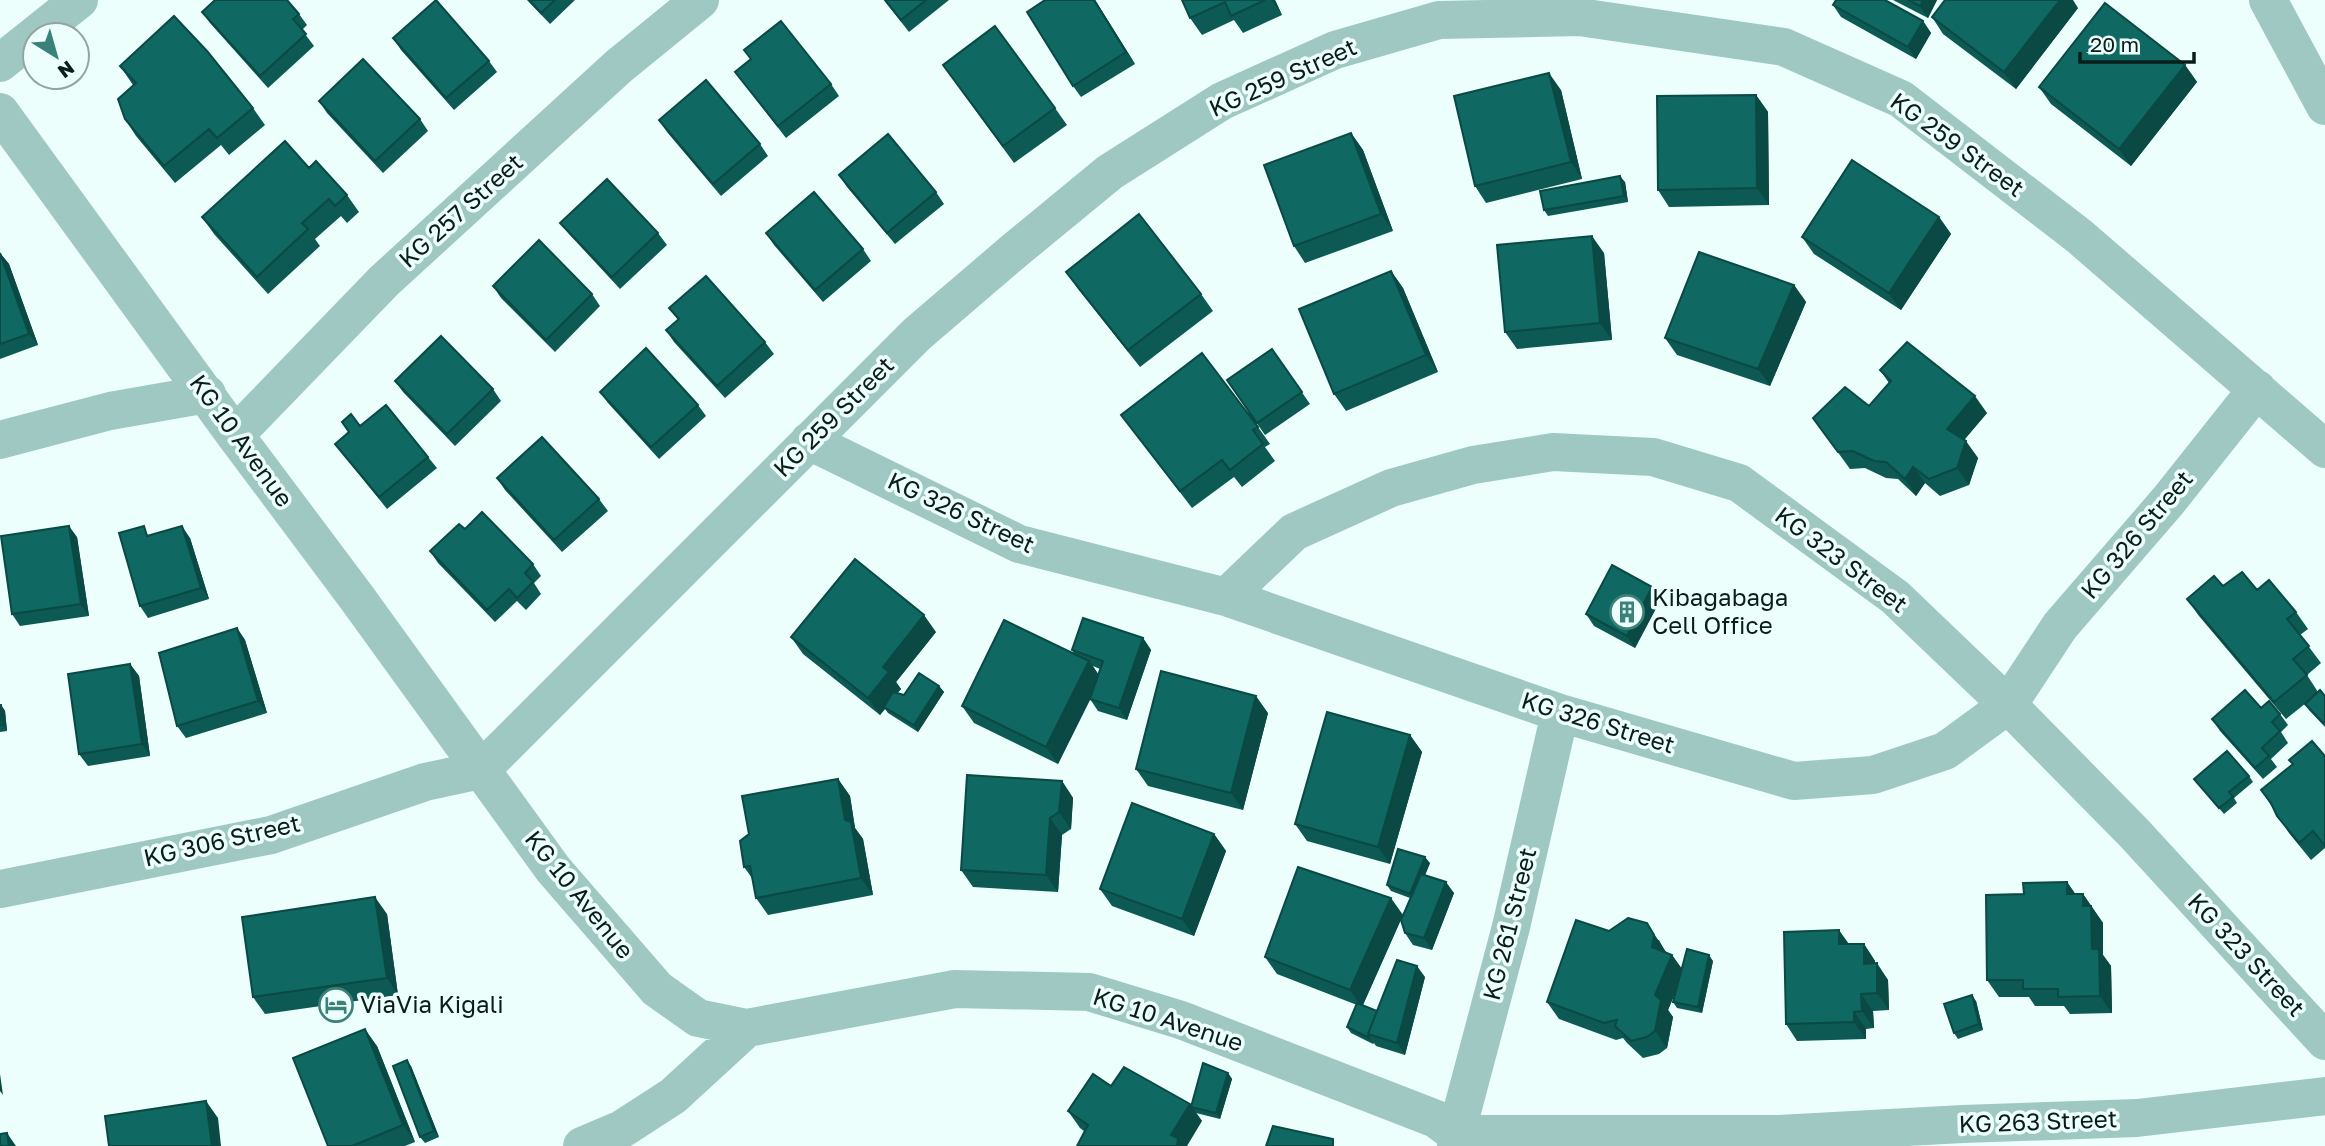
<svg xmlns="http://www.w3.org/2000/svg" width="2325" height="1146" font-family="'Golos Text',sans-serif">
<style>
.lines{fill:none;stroke-linecap:round;stroke-linejoin:round}
.minor{stroke:#9fc8c2;stroke-width:38}
.wall{fill:#0d5953;fill-rule:evenodd}
.shaded-wall{fill:#0a4944}
.building{fill:#0f6861;stroke:#0a4944;stroke-width:2}
.labels{text-anchor:middle;stroke-width:7;stroke-linejoin:round;paint-order:stroke}
.street-label{font-size:24px;fill:#0a1d1b;stroke:#ecfffc}
.poi-label{font-size:24px;fill:#0a1d1b;stroke:#ecfffc;text-anchor:start}
</style>
<rect width="100%" height="100%" fill="#ecfffc"/>
<g class="lines">
<path class="minor" d="M2268 0 2325 106
M0 63 79 0
M0 112 235 435 357 598 553 869 657 989 698 1018 747 1028 955 989 1089 992 1181 1020 1436 1119 1456 1134V1146
M235 435 384 281 619 66 700 0
M0 440 110 411 207 394
M809 441 1019 544 1226 597 1560 713 1794 781 1873 775 1945 751 2008 705 2060 626 2168 501 2257 389
M1226 597 1294 532 1391 488 1473 465 1553 452 1653 457 1739 483 1895 597 2008 705 2134 833 2325 1041
M1560 713 1511 927 1456 1134H1778L1963 1124 2137 1118 2325 1096
M0 889 271 835 425 782 481 770 917 334 1014 251 1110 172 1222 101 1335 50 1439 20 1579 17 1784 47 1901 99 2079 236 2325 449
M582 1146 622 1129 673 1096 747 1028"/>
</g>
<path class="wall" d="M527 0H575L550 24Z
M884 0H949L909 32Z
M1095 0 1135 64 1081 97 1073 86Z
M1182 0H1275L1282 15 1243 33 1234 20 1202 35 1190 18Z
M1893 0H1937L1928 18Z
M1833 5 1923 21 1931 33 1916 59 1841 17Z
M2078 8 2016 89 1943 34 1932 17Z
M202 12 299 14 307 25 302 30 314 46 268 88 210 23Z
M393 38 489 61 497 72 454 110 401 50Z
M2185 65 2197 82 2131 166 2051 104 2039 87Z
M120 66 253 108 265 125 229 155 221 145 175 183 136 136 125 119 133 85Z
M735 72 831 84 839 96 786 138Z
M955 82 1055 108 1067 125 1014 163Z
M1561 90 1582 179 1486 203 1475 186Z
M1756 95 1768 112 1769 205 1669 207 1658 190Z
M319 101 420 119 428 131 383 173 327 113Z
M659 120 760 144 768 156 721 196 667 132Z
M1351 133 1363 150 1393 231 1305 263 1294 246Z
M309 168 347 195 359 212 347 223 341 216 315 239 320 246 268 294 214 234 202 217Z
M839 175 936 192 944 204 895 244 847 187Z
M1625 182 1628 202 1548 216 1544 210Z
M1939 217 1951 234 1901 310 1814 254 1802 237Z
M560 223 658 233 667 245 620 289 569 234Z
M766 233 863 249 871 261 823 302 774 245Z
M0 253 9 264 38 345 0 359Z
M1604 253 1612 340 1517 349 1505 332Z
M1391 271 1403 288 1438 372 1346 411 1334 394Z
M1066 272 1201 294 1213 311 1140 367 1078 289Z
M1794 285 1806 302 1770 386 1677 355 1665 338Z
M493 286 592 294 600 306 555 352 501 298Z
M669 308 765 342 774 354 725 398 674 342 666 330 678 320Z
M1272 349 1310 404 1265 435 1227 380Z
M1880 370 1987 413 1964 440 1978 458 1969 485 1940 496 1925 483 1916 496 1898 479 1886 478 1865 468 1850 469 1813 418 1869 406 1889 383Z
M395 381 493 389 501 401 455 446 403 392Z
M600 392 698 405 706 416 659 459 608 403Z
M1121 415 1258 427 1270 444 1265 447 1275 461 1242 487 1234 477 1192 508Z
M360 426 428 457 437 468 387 509 335 444Z
M497 478 599 499 608 511 562 552 505 490Z
M465 529 533 564 541 576 534 583 541 594 526 610 517 601 495 622 438 563 430 551Z
M151 535 190 538 209 599 148 618 140 606Z
M77 537 89 616 20 626 12 614Z
M2223 586 2257 590 2296 612 2308 629 2300 635 2321 663 2307 675 2318 692 2325 696V727L2309 710 2305 704 2306 703 2286 719 2199 616 2187 599Z
M1661 599 1635 648 1594 626 1586 614Z
M237 628 245 640 267 713 186 738 177 726Z
M936 632 896 682 901 689 897 693 904 695 939 686 944 692 918 732 888 713 885 709 880 715 803 654 791 637Z
M1143 638 1151 650 1127 720 1098 711 1090 699 1058 764 974 723 962 706 1074 654 1072 650ZM1093 666 1100 669 1098 674Z
M130 664 139 676 150 756 88 766 79 754Z
M0 705H1L5 711 7 731 0 732Z
M2261 708 2280 714 2288 725 2281 732 2288 743 2271 759 2277 767 2263 779 2220 731 2212 719Z
M1268 713 1243 810 1148 786 1136 769Z
M1410 735 1422 752 1390 864 1307 841 1295 824Z
M2325 756V848L2311 860 2289 833 2261 790Z
M2249 776 2253 782 2234 798 2237 803 2224 814 2194 779Z
M838 779 850 796 855 828 863 839 873 895 768 915 756 898 752 878 744 867Z
M1062 781 1073 798 1071 829 1062 835 1058 892 973 887 961 870Z
M1214 834 1226 851 1194 936 1112 906 1100 889Z
M1430 863 1425 875 1454 893 1432 950 1413 945 1405 933 1410 898 1391 891 1387 885Z
M2067 882 2075 894H2083L2103 923V955L2111 966 2112 1013 2070 1014 2064 1006H2035L2029 997H1999L1987 980 2024 894Z
M387 914 398 995 265 1014 253 997Z
M1403 915 1363 1005 1377 1011 1425 977 1405 1055 1376 1046 1374 1043 1373 1044 1351 1033 1347 1027 1357 1005 1277 974 1265 957Z
M1609 931 1659 940 1666 953 1672 955 1682 969 1713 961 1702 1013 1677 1008 1673 1002 1675 993 1668 1010 1673 1017 1667 1048 1659 1054 1643 1058 1627 1043 1623 1038 1616 1040 1559 1019 1547 1002Z
M1849 944H1864L1875 961V963L1888 980 1889 1010 1873 1011 1874 1028 1866 1029V1039L1797 1041 1786 1024Z
M1976 1001 1983 1030 1958 1039 1954 1033Z
M377 1046 415 1142 405 1146H328Z
M411 1066 439 1137 425 1143 420 1137Z
M1228 1073 1232 1079 1220 1119 1196 1113 1202 1121 1084 1131 1080 1128 1068 1111 1111 1086 1190 1104 1191 1106Z"/>
<path class="shaded-wall" d="M1094 0H1095L1135 64 1126 52Z
M1272 0H1275L1282 15Z
M1923 0H1937L1928 18 1920 6Z
M2060 0H2073L2078 8 2016 89 2004 72Z
M1923 21 1931 33 1916 59 1908 47Z
M2185 65 2197 82 2131 166 2119 149Z
M1549 73 1561 90 1582 179 1571 162Z
M1756 95 1768 112 1769 205 1757 188Z
M1351 133 1363 150 1393 231 1381 214Z
M1620 176 1625 182 1628 202 1624 196Z
M1939 217 1951 234 1901 310 1889 293Z
M1592 236 1604 253 1612 340 1600 323Z
M0 253 9 264 38 345 29 334Z
M1391 271 1403 288 1438 372 1426 355Z
M1794 285 1806 302 1770 386 1758 369Z
M1975 396 1987 413 1959 446 1947 429Z
M1966 441 1978 458 1969 485 1957 468Z
M1913 467 1925 483 1916 496 1905 479Z
M69 526 77 537 89 616 81 604Z
M182 526 190 538 209 599 201 588Z
M1652 587 1661 599 1635 648 1627 636Z
M924 615 936 632 896 682 901 689 880 715 868 698 883 667Z
M237 628 245 640 267 713 258 701Z
M1143 638 1151 650 1127 720 1119 708Z
M1089 661 1101 678 1058 764 1046 747Z
M130 664 139 676 150 756 142 744Z
M939 686 944 692 918 732 914 725Z
M1256 696 1268 713 1243 810 1231 793Z
M1 705 5 711 7 731 3 725Z
M1410 735 1422 752 1390 864 1378 847Z
M838 779 850 796 855 828 863 839 873 895 861 878 845 820Z
M1062 781 1073 798 1071 829 1059 812Z
M1050 818 1062 835 1058 892 1046 875Z
M1214 834 1226 851 1194 936 1182 919Z
M1425 857 1430 863 1415 900 1410 894Z
M1446 882 1454 893 1432 950 1424 938Z
M2067 882 2079 899 2067 894Z
M2083 894 2103 923V955L2111 966 2112 1013 2100 996 2083 906Z
M375 897 387 914 398 995 387 978Z
M1391 898 1403 915 1362 1007 1350 990Z
M1647 923 1666 952 1664 964 1652 947Z
M1839 930 1851 947 1839 944Z
M1864 944 1875 961 1876 981 1864 964Z
M1672 955 1684 972 1668 1010 1673 1017 1667 1048 1655 1031V995Z
M1709 955 1713 961 1702 1013 1698 1007Z
M1877 963 1888 980 1889 1010 1877 993Z
M1417 966 1425 977 1405 1055 1397 1043Z
M1861 994 1873 1011 1874 1028 1862 1011Z
M1972 995 1976 1001 1983 1030 1979 1024Z
M1854 1012 1866 1029V1039L1854 1022Z
M365 1029 377 1046 415 1142 403 1125Z
M407 1060 411 1066 439 1137 434 1131Z
M1228 1073 1232 1079 1220 1119 1216 1113Z
M0 1074 3 1095 0 1091Z
M206 1101 218 1118 221 1146H212Z
M1190 1104 1202 1121 1187 1146H1177L1171 1135Z
M7 1133 16 1146H9Z"/>
<path class="building" d="M215 0H287L299 14 293 19 306 34 260 76 202 12Z
M436 0 489 61 446 98 393 38Z
M529 0H555L541 13Z
M885 0H926L901 20Z
M1045 0H1094L1126 52 1073 86 1027 12Z
M1182 0H1265L1231 16 1225 2 1190 18Z
M1836 0H1885L1923 21 1908 47 1833 5Z
M1908 0H1923L1920 6Z
M1945 0H2060L2004 72 1932 17Z
M2105 3 2185 65 2119 149 2039 87Z
M174 16 207 51 253 108 217 138 209 129 164 166 125 119 118 99 136 83 120 66Z
M781 21 831 84 778 126 735 72 751 59 744 50Z
M995 26 1055 108 1003 146 943 65Z
M363 59 420 119 375 161 319 101Z
M1549 73 1571 162 1475 186 1454 96Z
M706 80 760 144 713 184 659 120Z
M1756 95 1757 188 1658 190 1657 96Z
M1351 133 1381 214 1294 246 1264 165Z
M888 134 936 192 887 233 839 175Z
M285 141 309 168 316 161 347 195 335 206 329 199 302 223 308 229 257 277 202 217Z
M1852 160 1939 217 1889 293 1802 237Z
M1620 176 1624 196 1544 210 1540 191Z
M607 179 658 233 612 277 560 223Z
M814 192 863 249 815 290 766 233Z
M1139 214 1201 294 1128 350 1066 272Z
M1592 236 1600 323 1505 332 1497 245Z
M539 240 592 294 546 340 493 286Z
M1699 252 1794 285 1758 369 1665 338Z
M0 253 29 334 0 344Z
M1391 271 1426 355 1334 394 1299 309Z
M706 276 765 342 717 386 666 330 679 319 669 308Z
M441 336 493 389 447 434 395 381Z
M1907 342 1975 396 1947 429 1966 441 1957 468 1929 479 1913 467 1905 479 1886 462 1874 461 1853 451 1838 452 1813 418 1845 387 1869 406 1891 381 1880 370Z
M646 348 698 405 651 447 600 392Z
M1272 349 1302 392 1257 423 1227 380Z
M1202 353 1258 427 1253 430 1263 444 1230 470 1222 460 1180 491 1121 415Z
M386 405 428 457 379 497 335 444 349 432 342 422 351 414 360 426Z
M542 437 599 499 554 540 497 478Z
M482 512 533 564 525 573 533 582 517 598 509 589 487 610 430 551 459 524 465 529Z
M69 526 81 604 12 614 1 536Z
M144 526 147 536 182 526 201 588 140 606 119 533Z
M855 559 924 615 883 667 889 672 868 698 791 637Z
M1612 565 1652 587 1627 636 1586 614Z
M2242 572 2257 590 2269 580 2296 612 2287 619 2309 646 2293 659 2307 675 2274 702 2187 599 2214 576 2223 586Z
M1083 618 1143 638 1119 708 1090 699 1103 661 1072 650Z
M1004 620 1089 661 1046 747 962 706Z
M237 628 258 701 177 726 159 653Z
M130 664 142 744 79 754 68 674Z
M1161 671 1256 696 1231 793 1136 769Z
M919 673 939 686 914 725 884 707 893 692 904 695Z
M2245 690 2261 708 2269 701 2280 714 2272 722 2280 731 2262 748 2269 756 2255 768 2212 719Z
M2320 690 2325 696V722L2323 723 2305 704Z
M0 705H1L3 725H0Z
M1327 712 1410 735 1378 847 1295 824Z
M2312 741 2325 756V846L2313 831 2299 843 2277 816 2271 803 2261 790 2293 764 2289 760Z
M2227 751 2249 776 2229 792 2233 797 2219 808 2194 779Z
M967 775 1062 781 1059 812 1050 818 1046 875 961 870Z
M838 779 845 820 851 822 861 878 756 898 750 866 744 867 740 841 749 834 742 796Z
M1132 803 1214 834 1182 919 1100 889Z
M1398 849 1425 857 1410 894 1387 885Z
M1298 867 1391 898 1350 990 1265 957Z
M1421 874 1446 882 1424 938 1405 933 1401 920Z
M2067 882V894H2083V906H2091L2092 949H2099L2100 996 2058 997V989H2023V980H1987L1986 895 2024 894 2023 883Z
M375 897 387 978 253 997 242 917Z
M1628 918 1647 923 1654 935 1652 947 1672 955 1655 995 1661 1000 1655 1031 1647 1037 1631 1041 1615 1026 1617 1020 1604 1023 1547 1002 1576 920 1609 931Z
M1839 930V944H1864V964L1877 963V993L1861 994 1862 1011 1854 1012V1022L1786 1024 1784 932Z
M1687 949 1709 955 1698 1007 1673 1002Z
M1397 960 1417 966 1397 1043 1368 1034Z
M1972 995 1979 1024 1954 1033 1944 1004Z
M1357 1003 1377 1011 1368 1034 1369 1038 1347 1027Z
M365 1029 403 1125 352 1146H328L293 1058Z
M407 1060 434 1131 420 1137 393 1066Z
M1203 1063 1228 1073 1216 1113 1191 1107Z
M1124 1067 1190 1104 1171 1135 1178 1138 1177 1146H1077L1088 1125 1068 1111 1093 1074 1111 1086Z
M206 1101 212 1146H109L105 1116Z
M1273 1126 1333 1139V1146H1266Z
M7 1133 9 1146H0V1134Z"/>
<defs>
<g id="building-ring" transform="scale(1.75)"><circle r="9.5" fill="#ecfffc" stroke="#3a8179" stroke-width="1.5"/><path d="M-4-6H4V6H1V3H-1V6H-4ZM-2.5-4.3h1.7v1.8h-1.7ZM.8-4.3h1.7v1.8H.8ZM-2.5-1h1.7V.8h-1.7ZM.8-1h1.7V.8H.8Z" fill="#3a8179"/></g>
<g id="hotel-ring" transform="scale(1.75)"><circle r="9.5" fill="#ecfffc" stroke="#3a8179" stroke-width="1.5"/><path d="M-6-4.5h1.5V1H6V5H4.5V3h-9V5H-6ZM-4 0a1.8 1.8 0 1 1 3.6 0ZM.5 0V-2.5h3Q6-2.5 6 0Z" fill="#3a8179"/></g>
</defs>
<g fill-rule="evenodd">
<use href="#building-ring" x="1627" y="612"/>
<use href="#hotel-ring" x="336" y="1005"/>
</g>
<g class="labels">
<g class="street-label">
<text transform="translate(1283 78) rotate(-24)" y="8">KG 259 Street</text>
<text transform="translate(1957 145) rotate(36)" y="8">KG 259 Street</text>
<text transform="translate(461 211) rotate(-42)" y="8">KG 257 Street</text>
<text transform="translate(834 417) rotate(-45)" y="8">KG 259 Street</text>
<text transform="translate(241 441) rotate(54)" y="8">KG 10 Avenue</text>
<text transform="translate(961 513) rotate(25)" y="8">KG 326 Street</text>
<text transform="translate(2137 535) rotate(-50)" y="8">KG 326 Street</text>
<text transform="translate(1841 560) rotate(37)" y="8">KG 323 Street</text>
<text transform="translate(1598 723) rotate(17)" y="8">KG 326 Street</text>
<text transform="translate(222 841) rotate(-13)" y="8">KG 306 Street</text>
<text transform="translate(579 895) rotate(51)" y="8">KG 10 Avenue</text>
<text transform="translate(1510 924) rotate(-76)" y="8">KG 261 Street</text>
<text transform="translate(2246 955) rotate(47)" y="8">KG 323 Street</text>
<text transform="translate(1168 1020) rotate(18)" y="8">KG 10 Avenue</text>
<text transform="translate(2038 1122) rotate(-2)" y="8">KG 263 Street</text>
</g>
<g class="poi-label">
<text x="1652" y="606">Kibagabaga<tspan x="1652" dy="28">Cell Office</tspan></text>
<text x="360" y="1013">ViaVia Kigali</text>
</g>
</g>
<g transform="translate(56 56) rotate(143)"><circle r="33" fill="#ecfffc" stroke="#92a5a2" stroke-width="2"/>
<path d="M0-5L12 26L0 18L-12 26Z" fill="#3a8179"/>
<text y="-10" font-size="19" font-weight="bold" text-anchor="middle" fill="#0a1d1b">N</text>
</g>
<path d="M2080 52v10h114v-10" fill="none" stroke="#0a1d1b" stroke-width="3.5"/>
<text x="2090" y="52" font-size="21" fill="#0a1d1b" stroke="#ecfffc" stroke-width="5" paint-order="stroke">20 m</text>
</svg>
